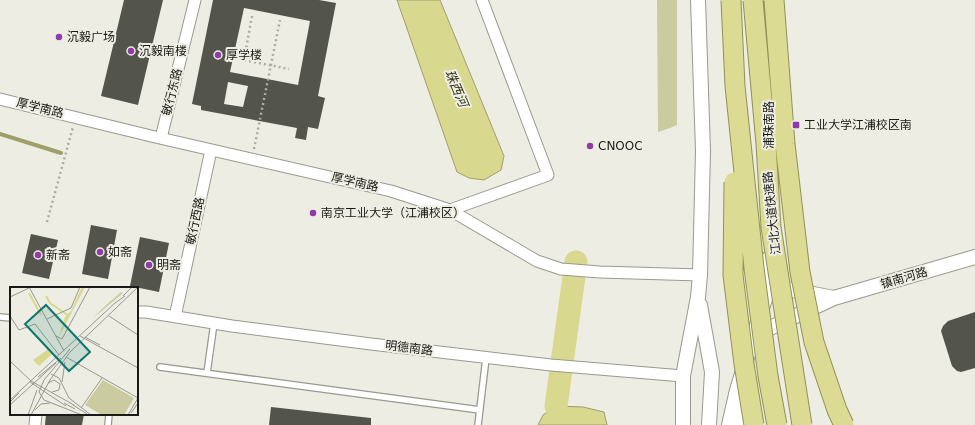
<svg xmlns="http://www.w3.org/2000/svg" width="975" height="425" font-family="'DejaVu Sans','Noto Sans SC',sans-serif">
<style>
.green{fill:#cacb9f}
.water{fill:#d8d88e;stroke:#9f9f6a}
.lines{fill:none;stroke-linecap:round;stroke-linejoin:round}
.stream{stroke:#9f9f6a;stroke-width:4}
.river{stroke:#d8d88e;stroke-width:23}
.building{fill:#53544b;fill-rule:evenodd}
.service-casing{stroke:#98998f;stroke-width:8}
.minor-casing{stroke:#98998f;stroke-width:13}
.tertiary-casing{stroke:#98998f;stroke-width:16}
.path{stroke:#acaca4;stroke-width:2.5;stroke-dasharray:2 3;stroke-linecap:butt}
.service{stroke:#fff;stroke-width:5.5}
.minor{stroke:#fff;stroke-width:11}
.tertiary{stroke:#fff;stroke-width:14}
.trunk-bridge-casing{stroke:#919157;stroke-width:21;stroke-linecap:butt}
.trunk-bridge{stroke:#dbdb94;stroke-width:19}
.poi-dot{fill:#913ba8;stroke:#edede3;stroke-width:1.5}
.labels{text-anchor:middle;stroke-width:4;stroke-linejoin:round;paint-order:stroke}
.poi-label{font-size:12px;fill:#191915;stroke:#edede3;text-anchor:start}
.street-label{font-size:12px;fill:#191915;stroke:#edede3}
.water-label{font-size:13px;font-style:italic;fill:#363515;stroke:#edede3}
.inset-river{fill:none;stroke:#d8d88e;stroke-width:2}
.inset-road{fill:none;stroke:#989891;stroke-width:1}
.view{fill:#0f766e;fill-opacity:0.15;stroke:#0f766e;stroke-width:2}
.inset-edge{fill:none;stroke:#191915;stroke-width:2}
</style>
<rect width="100%" height="100%" fill="#edede3"/>
<path class="green" d="M657 0H677V125L670 128 658 132Z"/>
<path class="water" d="M397 0H440L504 156 501 170 484 180 469 178 457 172Z
M556 406 583 407 604 412 607 425H538L543 415Z"/>
<g class="lines">
<path class="stream" d="M0 134 61 153"/>
<path class="river" d="M556 406 576 262"/>
</g>
<path class="building" d="M124 0H163L138 105 101 96Z
M213 0H319L336 3 318 96 325 98 318 129 308 127 306 140 295 138 297 128 201 110V106L192 104ZM244 8 310 21 298 85 230 72ZM228 82 248 86 243 107 224 104Z
M91 225 117 230 108 279 82 274Z
M31 234 58 240 49 279 22 273Z
M140 237 169 243 159 292 130 286Z
M975 312V368L961 372 957 371 952 366 941 331 943 326 948 321Z
M271 407 371 418V425H269Z
M46 414H84L82 425H45Z"/>
<g class="lines">
<g class="service-casing">
<path id="service" d="M0 317 11 318
M160 367 480 410
M207 373 214 323
M108 425 109 414
M478 425 486 358"/>
</g>
<g class="minor-casing">
<path id="minor" d="M0 99 151 136 391 191 450 210 537 261 561 269 600 272 700 275
M161 138 195 0
M450 210 548 175 482 0
M137 312H146L232 326 371 344 551 365 683 376
M175 317 211 150
M35 425 36 414"/>
</g>
<g class="tertiary-casing">
<path id="tertiary" d="M769 40V92
M771 286 834 298
M700 305 712 372 709 425
M755 335 834 298 975 257
M738 402 741 425
M683 425V376L698 297 700 275 703 151 698 0
M729 425 737 390 769 286V258"/>
</g>
<path class="path" d="M252 16 244 60 289 69
M254 149 280 20
M47 222 73 127"/>
<use href="#service" class="service"/>
<use href="#minor" class="minor"/>
<use href="#tertiary" class="tertiary"/>
<g class="trunk-bridge-casing">
<path id="trunk-bridge" d="M731 0 735 86 754 268 768 376 777 425
M753 0 766 144 771 227 802 425
M774 0 785 144 800 272 814 342 837 410 844 425
M734 182 733 275 744 364 754 425"/>
</g>
<use href="#trunk-bridge" class="trunk-bridge"/>
</g>
<g class="poi-dot">
<circle cx="59" cy="37" r="4"/>
<circle cx="131" cy="51" r="4"/>
<circle cx="218" cy="55" r="4"/>
<rect x="792" y="121" width="8" height="8" rx="2"/>
<circle cx="590" cy="146" r="4"/>
<circle cx="313" cy="213" r="4"/>
<circle cx="100" cy="252" r="4"/>
<circle cx="38" cy="255" r="4"/>
<circle cx="149" cy="265" r="4"/>
</g>
<g class="labels">
<g class="poi-label">
<text x="67" y="41">沉毅广场</text>
<text x="139" y="55">沉毅南楼</text>
<text x="226" y="59">厚学楼</text>
<text x="804" y="129">工业大学江浦校区南</text>
<text x="598" y="150">CNOOC</text>
<text x="321" y="217">南京工业大学（江浦校区）</text>
<text x="108" y="256">如斋</text>
<text x="46" y="259">新斋</text>
<text x="157" y="269">明斋</text>
</g>
<g class="street-label">
<text transform="translate(172 92) rotate(-76)" y="4">敏行东路</text>
<text transform="translate(40 108) rotate(14)" y="4">厚学南路</text>
<text transform="translate(769 125) rotate(-90)" y="4">浦珠南路</text>
<text transform="translate(355 182) rotate(13)" y="4">厚学南路</text>
<text transform="translate(772 213) rotate(-96)" y="4">江北大道快速路</text>
<text transform="translate(195 221) rotate(-78)" y="4">敏行西路</text>
<text transform="translate(904 278) rotate(-16)" y="4">镇南河路</text>
<text transform="translate(409 348) rotate(7)" y="4">明德南路</text>
</g>
<g class="water-label">
<text transform="translate(457 88) rotate(67)" y="5">珠西河</text>
</g>
</g>
<g transform="translate(10 287)">
<rect width="128" height="128" fill="#edede3"/>
<path d="M111 5 113 6 82 32 95 19ZM93 93 124 111 114 128H92L75 118Z" fill="#cacb9f"/>
<path d="M72 0H75L49 50 55 30 61 24ZM37 63 43 66 29 79 23 73Z" fill="#d8d88e"/>
<path class="inset-river" d="M19 6 31 28M36 9 40 16 59 29"/>
<path class="inset-road" d="M19 0 54 64M113 9 122 0M0 10 19 1M105 16 115 9M0 29 9 43 25 37 49 68M99 29 128 48M37 32 61 21 70 0M46 49 52 52 80 0M70 49 128 81M75 50 90 58M60 62 34 93 29 105 34 113 72 128M56 70 128 111M0 74 21 94M41 87 49 91 59 111 81 128M28 90 51 71M21 94 64 118M20 95 56 119M52 95 55 75M38 96 44 93 50 97 49 103 42 105M0 113 105 16M0 115 9 106M54 116 65 122M0 118 46 76M63 118 77 127M71 121 92 91M25 123 31 117 40 116M121 126 128 116M18 128 27 103M21 128 40 93 60 65 128 0M118 128 128 111"/>
<path class="view" d="M36 18 80 65 59 84 15 37Z"/>
<rect width="128" height="128" class="inset-edge"/>
</g>
</svg>
